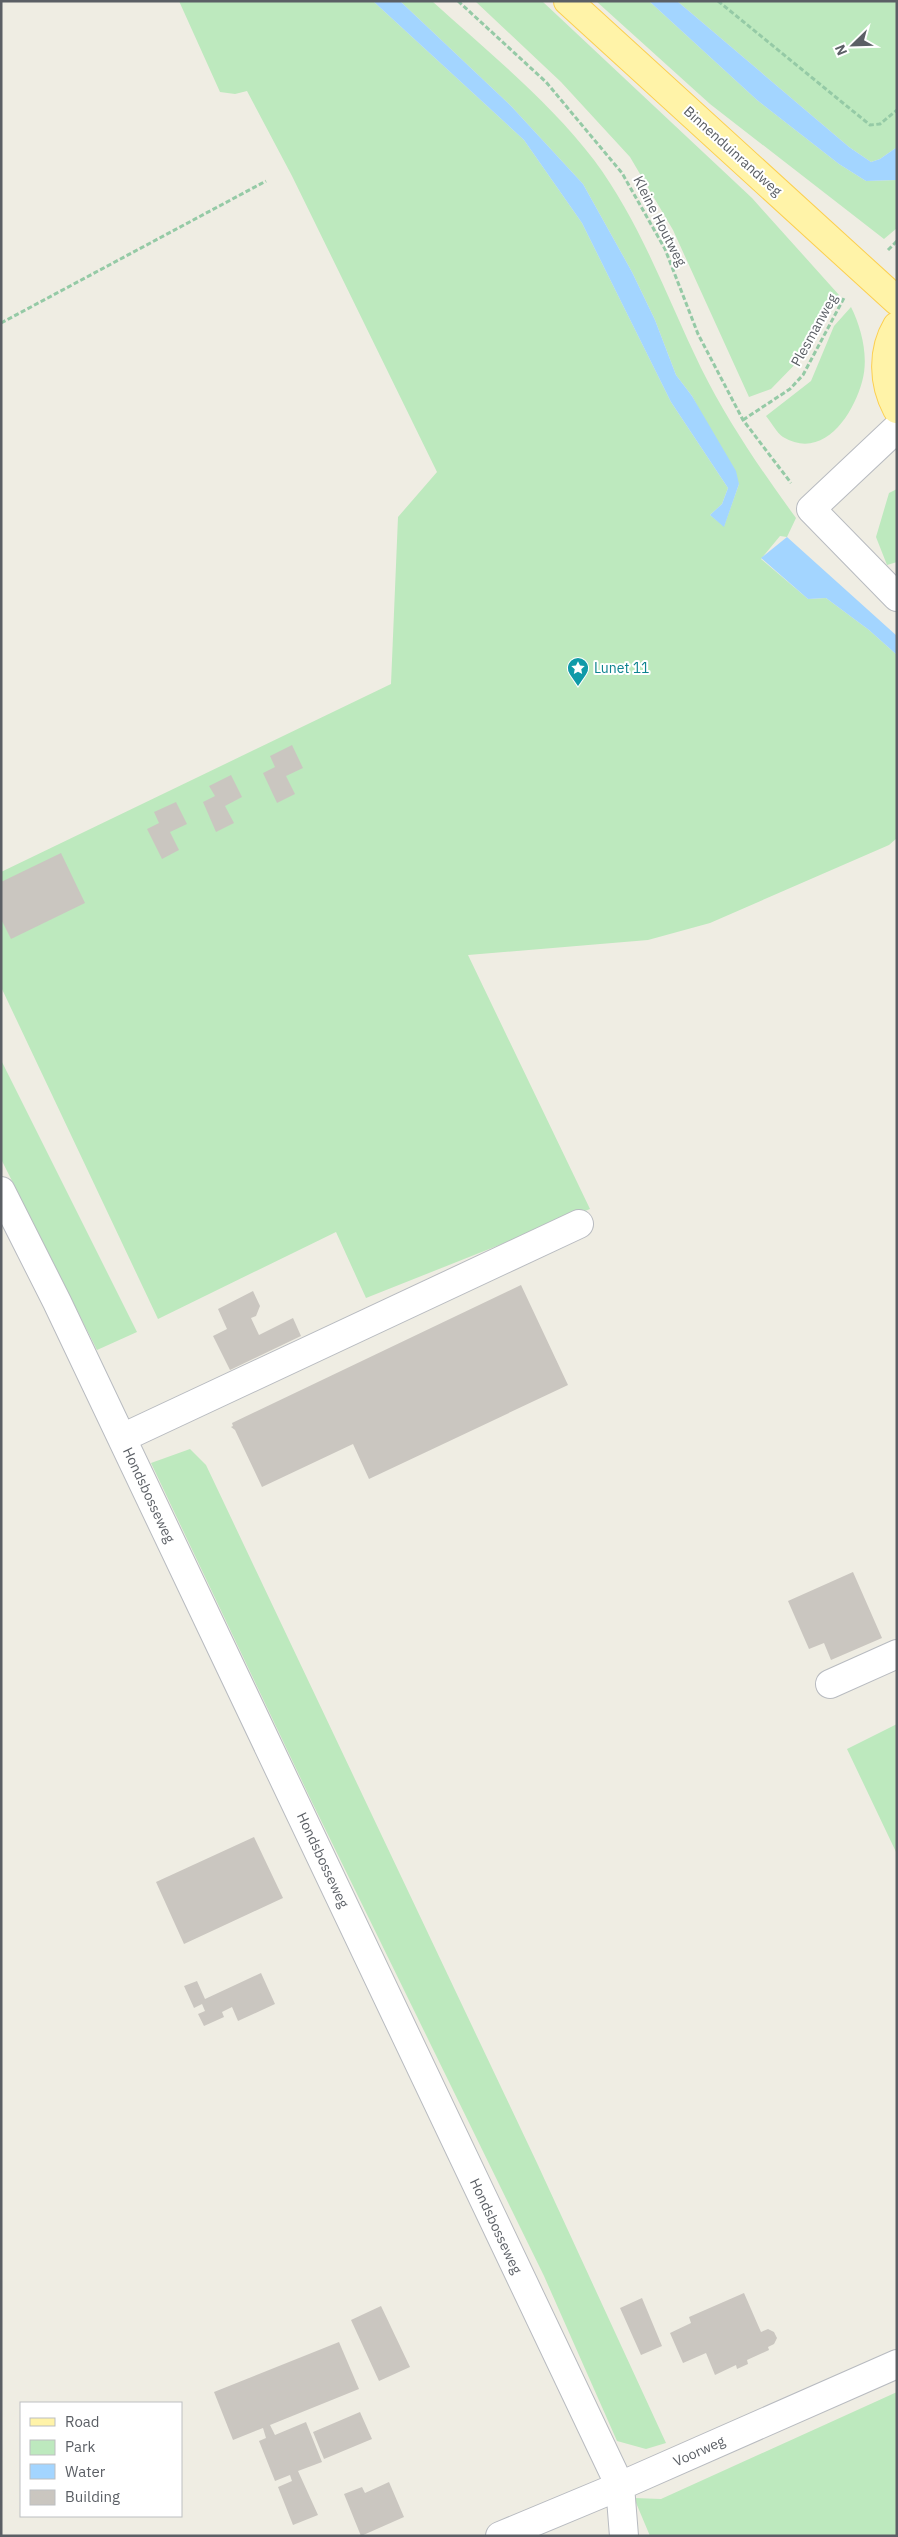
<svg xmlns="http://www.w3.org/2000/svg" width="898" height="2537" font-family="'IBM Plex Sans',sans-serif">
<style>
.green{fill:#bde9be}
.water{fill:#a3d5ff}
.building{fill:#cac6c0}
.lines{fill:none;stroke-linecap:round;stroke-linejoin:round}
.minor-casing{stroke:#b8bbc0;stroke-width:30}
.major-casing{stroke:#fccf4f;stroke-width:30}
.path{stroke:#95caa6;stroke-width:3;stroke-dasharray:5 2.5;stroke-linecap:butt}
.minor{stroke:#fff;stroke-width:28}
.major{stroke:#fff3a8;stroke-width:28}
.labels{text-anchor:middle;stroke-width:4;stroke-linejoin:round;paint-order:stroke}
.street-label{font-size:14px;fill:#5b5f65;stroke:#fff}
.culture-label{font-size:14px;fill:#0d838f;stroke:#fff;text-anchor:start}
</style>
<rect width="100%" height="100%" fill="#efede3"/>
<path class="green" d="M179 1H373L524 140 582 223 671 402 728 488 722 504 710 515 724 526 739 484 692 396 676 375 655 320 632 272 583 184 511 106 400 1H432C488 52 548 100 594 160 641 223 667 298 701 368 728 422 761 470 796 518L787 537 780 536 761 559 808 599 826 598 869 630 897 655V838L889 845 710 923 648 940 468 955 590 1209 366 1298 336 1232 158 1319 1 987V872L391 684 398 517 437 472 292 176 247 91 235 94 220 92Z
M475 1H542L752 198 839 295 822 312 811 328 807 352 771 389 749 397 673 230 630 157 561 82Z
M596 1H649L757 100 839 164 866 181 897 180V228L884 239 710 104Z
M677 1H897V147L880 159 871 162 849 147Z
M851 307C862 329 869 358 862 382 853 415 823 461 783 437 777 433 771 422 766 416L811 381 834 326Z
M897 489V562L887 565 876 537 889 493Z
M1 1060 137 1332 97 1350 1 1159Z
M190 1449 206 1465 537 2163 666 2443 646 2449 617 2441 544 2276 311 1800 151 1463Z
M897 1724V1854L847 1749Z
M897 2392V2536H650L634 2498 661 2499Z"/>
<path class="water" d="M373 1H400L511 106 583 184 632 272 655 320 676 375 692 396 736 471 739 484 724 527 710 515 722 504 728 488 671 402 582 223 524 140Z
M649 1H677L849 147 871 162 880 159 897 147V180L866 181 839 164 757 100Z
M787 537 897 636V655L869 630 826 598 808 599 761 558Z"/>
<path class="building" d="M292 745 303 768 286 776 295 794 277 803 263 773 275 767 270 756Z
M231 775 242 797 225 806 234 823 216 832 203 802 215 796 209 786Z
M176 802 187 824 170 832 179 850 162 859 147 829 159 823 154 812Z
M61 853 85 903 11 939 1 919V882Z
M521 1285 568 1385 369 1479 353 1444 262 1487 235 1430 231 1427 233 1426 232 1423Z
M253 1291 260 1306 256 1316 251 1318 259 1335 293 1318 301 1336 230 1370 213 1336 227 1329 218 1309Z
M853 1572 882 1638 831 1660 824 1643 809 1649 788 1601Z
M254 1837 283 1898 184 1944 156 1882Z
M261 1973 275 2004 238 2021 232 2007 222 2012 224 2017 204 2026 198 2014 205 2011 202 2004 194 2008 184 1986 197 1981 205 1999Z
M744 2293 761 2332 768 2329 774 2332 777 2338 774 2344 768 2347 769 2350 747 2360 748 2364 737 2369 736 2365 715 2375 706 2353 683 2363 670 2333 691 2323 689 2317Z
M642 2298 662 2346 641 2355 620 2308Z
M381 2306 410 2367 379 2381 351 2320Z
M339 2342 359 2389 270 2425 275 2435 306 2422 322 2462 298 2471 318 2515 293 2525 278 2487 292 2481 290 2475 275 2481 259 2441 266 2438 263 2428 233 2440 214 2392Z
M360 2412 372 2439 324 2459 313 2432Z
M389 2482 404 2517 361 2536 344 2494 362 2487 365 2493Z"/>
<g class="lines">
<g class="minor-casing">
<path id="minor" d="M897 428 811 509 897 597
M1 1191 57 1302 620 2486 624 2536
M122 1438 579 1224
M830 1684 897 1654
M500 2536 620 2486 897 2364"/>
</g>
<g class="major-casing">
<path id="major" d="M568 1 897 301
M897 326C882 351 883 383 897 409"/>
</g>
<path class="path" d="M458 1 546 82 622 173 665 249 698 334 743 420 791 483
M718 1 870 125 880 124 897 110
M888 250 897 241
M1 323 266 181
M743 420 790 389 803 375 845 296"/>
<use href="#minor" class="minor"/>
<use href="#major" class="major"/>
</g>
<defs>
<g id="sight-pin" transform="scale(1.125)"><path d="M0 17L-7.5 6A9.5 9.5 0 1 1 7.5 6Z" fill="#0f9aa8" stroke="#fff"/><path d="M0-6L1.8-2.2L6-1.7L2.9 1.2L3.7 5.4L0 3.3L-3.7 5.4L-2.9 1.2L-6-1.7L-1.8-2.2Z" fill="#fff"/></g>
</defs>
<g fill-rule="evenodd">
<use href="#sight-pin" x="578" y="668"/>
</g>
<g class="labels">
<g class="street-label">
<text transform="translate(733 151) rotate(42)" y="5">Binnenduinrandweg</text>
<text transform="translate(660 221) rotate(63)" y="5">Kleine Houtweg</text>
<text transform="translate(814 330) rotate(-61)" y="5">Plesmanweg</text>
<text transform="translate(149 1495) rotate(65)" y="5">Hondsbosseweg</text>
<text transform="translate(323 1860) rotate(65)" y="5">Hondsbosseweg</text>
<text transform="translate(496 2226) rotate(65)" y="5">Hondsbosseweg</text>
<text transform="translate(699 2451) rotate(-24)" y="5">Voorweg</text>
</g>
<g class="culture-label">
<text x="594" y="673">Lunet 11</text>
</g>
</g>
<rect width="898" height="2537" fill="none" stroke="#5b5f65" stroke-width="5"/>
<rect x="20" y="2402" width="162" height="115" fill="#ffffff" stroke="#bdbfc1"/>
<rect x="30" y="2418" width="25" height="8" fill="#fff3a8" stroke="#bdbfc1"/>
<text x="65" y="2427" font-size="15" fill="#5b5f65">Road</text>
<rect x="30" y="2440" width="25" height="15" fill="#bde9be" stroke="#bdbfc1"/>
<text x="65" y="2452" font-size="15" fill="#5b5f65">Park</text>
<rect x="30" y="2464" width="25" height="15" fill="#a3d5ff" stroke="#bdbfc1"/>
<text x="65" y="2477" font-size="15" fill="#5b5f65">Water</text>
<rect x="30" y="2490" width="25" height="15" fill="#cac6c0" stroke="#bdbfc1"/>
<text x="65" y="2502" font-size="15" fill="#5b5f65">Building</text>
<g transform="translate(853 45) rotate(247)" stroke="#ffffff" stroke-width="4" paint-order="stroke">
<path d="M0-4L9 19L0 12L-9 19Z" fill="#5b5f65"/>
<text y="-8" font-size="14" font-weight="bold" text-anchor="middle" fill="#5b5f65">N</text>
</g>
</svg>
